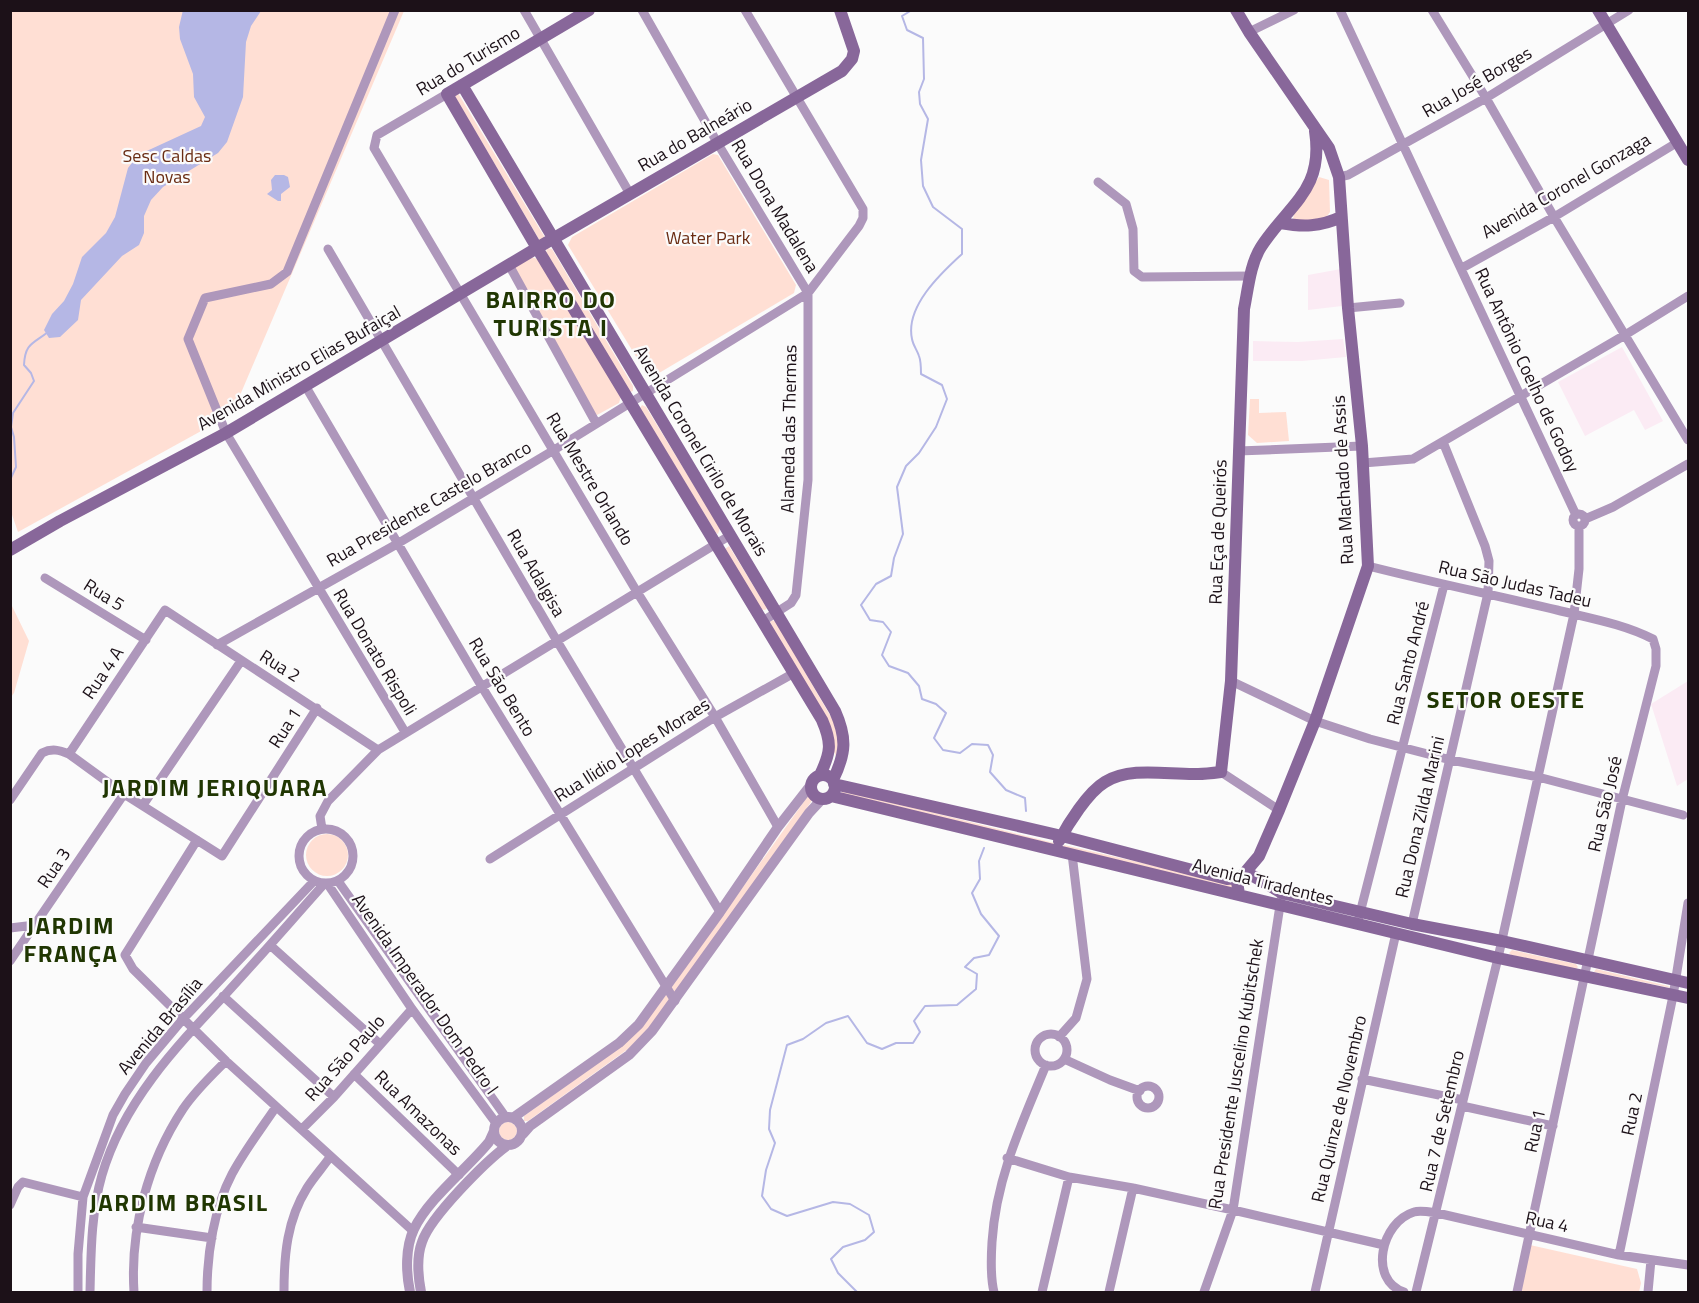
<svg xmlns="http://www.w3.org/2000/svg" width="1699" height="1303" font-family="'Titillium Web',sans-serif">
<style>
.built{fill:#fbebf4}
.green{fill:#ffdfd4}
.water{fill:#b5b7e5}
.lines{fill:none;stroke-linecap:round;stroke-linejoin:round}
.stream{stroke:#b5b7e5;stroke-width:2}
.minor{stroke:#ae97bb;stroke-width:9}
.tertiary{stroke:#ae97bb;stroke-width:10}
.secondary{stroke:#88679a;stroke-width:12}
.labels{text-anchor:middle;stroke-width:4.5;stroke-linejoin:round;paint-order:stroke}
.street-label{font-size:18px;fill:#1c1118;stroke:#fbfbfb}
.park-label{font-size:18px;fill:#6a2c13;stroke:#fbfbfb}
.district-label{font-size:24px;font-weight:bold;letter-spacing:1.5px;fill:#203602;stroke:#fbfbfb}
</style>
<rect width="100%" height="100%" fill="#fbfbfb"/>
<path class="built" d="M1341 269 1342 306 1308 310V275Z
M1343 339 1346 357 1302 361H1253V341L1298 342Z
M1622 347 1663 421 1645 430 1634 410 1585 436 1558 382Z
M1688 681V779L1677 786 1651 704Z"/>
<path class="green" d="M10 11H404L232 414 18 532 10 509Z
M458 93 544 236V239L540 241 454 95Z
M713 154 718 155 796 285 794 293 654 376 646 373 568 245 572 237Z
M1319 177 1329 180 1330 212C1323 224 1309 221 1296 222L1293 219 1294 214Z
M547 248 552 249 633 386V391L630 392 546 253Z
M531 257 538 259 621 396 619 403 597 415 595 413 514 268Z
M1250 399H1259V413L1286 412 1289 441 1257 443 1248 435Z
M642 405 646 407 720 528 718 534 716 533 640 408Z
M729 546 767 608 765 610 761 609 725 549Z
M11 604 29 641 14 693 11 697Z
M772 620 776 622 835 724 839 739 836 756 770 622Z
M844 790 1054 843 1053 845 843 794 841 792Z
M808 796 812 799 811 802 657 1019 628 1049 528 1121H524V1116L623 1045 658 1006Z
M306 855a21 21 0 1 1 42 0a21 21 0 1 1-42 0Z
M1064 845 1234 884 1233 889 1063 847Z
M1512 950 1576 964 1578 967 1576 969 1511 955 1509 953Z
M1596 969 1668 986 1671 988 1594 972Z
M499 1131a9 9 0 1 1 18 0a9 9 0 1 1-18 0Z
M1530 1245 1637 1269 1641 1283 1639 1292H1519Z"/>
<path class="water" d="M183 10 261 11 251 26 246 42 243 97 227 142 218 153 163 187 151 200 144 216V233L139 245 122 256 81 300 78 320 60 337 49 338 44 330 52 314 64 301 73 284 82 257 106 233 115 217 128 168 138 155 201 126 205 117 194 97 193 74 180 39 179 27Z
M275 175H284L288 177 290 187 281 194V201H278L267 194 272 190 271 180Z"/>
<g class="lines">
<path class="stream" d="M912 10 902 16 907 30 923 38 924 79 919 92 920 104 928 119 921 160 923 186 933 207 962 229V254C940 274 905 307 912 339 913 345 917 350 919 356 921 361 921 368 921 374L942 385 947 399 936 427 919 453 906 466 897 487 903 534 894 558 891 576 876 584 861 605 870 620 883 622 891 632 882 655 889 666 908 673 919 686 922 699 936 704 946 713 934 738 943 750 960 753 972 744 988 745 993 755 990 772 1006 790 1025 798 1026 811
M10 480 16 467 14 437 11 427 13 413 34 381 31 373 24 365C25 343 33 344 48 332
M857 1292 838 1273 831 1259 843 1247 865 1240 874 1232 869 1215 850 1204 833 1202 787 1216 771 1209 762 1196 766 1170 775 1143 769 1129 770 1110 787 1045 803 1039 826 1023 848 1016 867 1043 882 1049 896 1043H913L920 1032 914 1021 925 1006 957 1005 976 989 977 974 965 967 974 958 989 955 999 936 981 914 972 893 980 879 979 861 984 848"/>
<path class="minor" d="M395 10 287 272 271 284 205 298 188 339 226 433 405 732
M524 10 630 194
M642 10 718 144 808 293
M1340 10 1576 515
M1432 10 1486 98 1554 217 1688 440
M1249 32 1294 10
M447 94 377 135 374 148 637 592 715 717 778 827
M1339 177 1348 175 1486 98 1629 10
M1098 182 1126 204 1133 229 1134 271 1142 277 1251 276
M328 249 557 641 720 912
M509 265 596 423
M1462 268 1554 217 1678 142
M1348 308 1400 303
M306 387 482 687 675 1001
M1238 451 1362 446
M1363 463 1413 459 1625 335 1688 296
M1573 520a6 6 0 1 1 12 0a6 6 0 1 1-12 0Z
M1585 519 1613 507 1688 464
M1368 566C1431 582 1494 595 1557 610 1589 618 1624 624 1653 639L1656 649V666L1622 800 1517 1292
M45 578 146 640
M763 621 791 603 796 595 808 480V293
M217 645 397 544 554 450 808 293 859 226 863 218V209L745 10
M1231 681 1315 721 1370 739 1451 760 1538 777 1683 815
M69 754 165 610 378 750
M1221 772 1279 810
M10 800 42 753C52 748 59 750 69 754L124 794 222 856 317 708
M143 805 241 661
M299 856a27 27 0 1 1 54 0a27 27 0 1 1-54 0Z
M322 829 320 816 328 801 378 750 729 536
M197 840 125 955 133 969 226 1061 413 1231
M490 859 715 717 794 673
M338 881 505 1116
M327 883 412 1009 496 1123
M1359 917 1444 585
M1412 924 1488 593 1489 561 1485 546 1443 442
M10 928 35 925
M270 945 380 1044
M10 961 124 794
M223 996 334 1097
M1035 1050a16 16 0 1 1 32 0a16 16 0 1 1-32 0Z
M1059 1037 1076 1018 1087 979 1072 854
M1064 1059 1110 1080 1140 1091
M354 1074 459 1175
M1362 1079 1463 1100
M1137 1097a11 11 0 1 1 22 0a11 11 0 1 1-22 0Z
M1462 1106 1553 1126
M302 1129 334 1097 412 1009
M1007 1158 1069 1177 1133 1188 1233 1210 1384 1245
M10 1205 18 1187 23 1182 83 1197
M136 1227 212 1238
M1619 1255 1673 996 1688 903
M78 1292V1254L83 1197 113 1115 125 1094 146 1063 183 1019 314 881
M90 1292C91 1253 91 1213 102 1175 123 1103 174 1049 224 996 258 959 291 921 324 884
M134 1292C130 1229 148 1162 183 1109 195 1091 211 1076 226 1061
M207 1292C207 1254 214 1208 232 1174 245 1150 261 1129 276 1107
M284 1292C284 1255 287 1220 307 1188 314 1177 323 1167 330 1157
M994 1292C990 1276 991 1258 992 1242 996 1178 1022 1123 1046 1065
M1042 1292 1069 1177
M1109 1292 1133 1188
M1204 1292 1233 1210 1281 899
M1315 1292 1396 933
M1404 1292C1368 1280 1381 1222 1414 1212 1420 1210 1430 1212 1437 1213L1619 1255 1688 1265
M1416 1292 1498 958 1574 614 1579 569V527
M1648 1292 1651 1260"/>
<path class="tertiary" d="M494 1131a14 14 0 1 1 28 0a14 14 0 1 1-28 0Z
M514 1117 619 1043 639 1024 720 912 778 827 810 786
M523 1134 530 1126 629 1055 652 1031 809 813 822 799
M410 1292C406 1273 405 1248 414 1229 429 1198 467 1169 489 1142L494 1131
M421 1292C418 1276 416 1258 422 1242 430 1217 486 1161 508 1145"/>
<path class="secondary" d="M589 10 447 94 537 248 822 720C832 743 831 752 820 775
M1236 10 1249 32 1329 148 1339 177 1348 308 1362 446 1368 566 1315 721 1279 810 1259 856 1237 882 1239 894
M1598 10 1688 160
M462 85 835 711C847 738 846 753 833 780
M1280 223C1303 227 1320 227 1341 217
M10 550 60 521 226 433 537 248 842 71 852 59 854 51 840 10
M811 787a12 12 0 1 1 24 0a12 12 0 1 1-24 0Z
M834 784 1062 836 1227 879 1253 876 1282 893 1331 905 1412 924 1502 941 1688 983
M831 796 1498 958 1688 998
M1059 841C1068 824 1088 792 1105 782 1131 766 1168 775 1198 774 1205 774 1213 773 1221 772L1231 681 1244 309C1248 290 1250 264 1261 247 1290 203 1324 190 1315 131"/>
</g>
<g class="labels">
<g class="street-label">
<text transform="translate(468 61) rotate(-31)" y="6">Rua do Turismo</text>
<text transform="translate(1477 82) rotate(-30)" y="6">Rua José Borges</text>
<text transform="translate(695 135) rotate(-30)" y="6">Rua do Balneário</text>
<text transform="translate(1566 186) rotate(-30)" y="6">Avenida Coronel Gonzaga</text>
<text transform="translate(775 206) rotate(59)" y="6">Rua Dona Madalena</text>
<text transform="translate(299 368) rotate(-30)" y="6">Avenida Ministro Elias Bufaiçal</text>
<text transform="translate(1527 370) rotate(65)" y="6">Rua Antônio Coelho de Godoy</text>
<text transform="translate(789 429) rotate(-89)" y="6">Alameda das Thermas</text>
<text transform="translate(701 451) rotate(59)" y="6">Avenida Coronel Cirilo de Morais</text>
<text transform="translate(590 479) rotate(59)" y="6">Rua Mestre Orlando</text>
<text transform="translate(1343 480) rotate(-93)" y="6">Rua Machado de Assis</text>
<text transform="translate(429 504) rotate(-30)" y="6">Rua Presidente Castelo Branco</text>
<text transform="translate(1218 532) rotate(-88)" y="6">Rua Eça de Queirós</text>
<text transform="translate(536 573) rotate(60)" y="6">Rua Adalgisa</text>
<text transform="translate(1515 584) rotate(13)" y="6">Rua São Judas Tadeu</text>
<text transform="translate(104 595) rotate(32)" y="6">Rua 5</text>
<text transform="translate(375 652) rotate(59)" y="6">Rua Donato Rispoli</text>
<text transform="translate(1408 663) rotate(-76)" y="6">Rua Santo André</text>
<text transform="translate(280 666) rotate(32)" y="6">Rua 2</text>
<text transform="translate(103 673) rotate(-56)" y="6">Rua 4 A</text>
<text transform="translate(502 687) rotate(59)" y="6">Rua São Bento</text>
<text transform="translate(285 728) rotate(-57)" y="6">Rua 1</text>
<text transform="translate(632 750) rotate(-32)" y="6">Rua Ilidio Lopes Moraes</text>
<text transform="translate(1605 804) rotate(-77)" y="6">Rua São José</text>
<text transform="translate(1420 817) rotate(-77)" y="6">Rua Dona Zilda Marini</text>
<text transform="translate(54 868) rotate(-56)" y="6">Rua 3</text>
<text transform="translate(1263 882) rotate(14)" y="6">Avenida Tiradentes</text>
<text transform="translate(425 994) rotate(55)" y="6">Avenida Imperador Dom Pedro l</text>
<text transform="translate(160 1026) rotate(-50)" y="6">Avenida Brasília</text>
<text transform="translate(345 1058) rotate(-48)" y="6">Rua São Paulo</text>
<text transform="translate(1236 1074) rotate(-81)" y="6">Rua Presidente Juscelino Kubitschek</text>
<text transform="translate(1339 1109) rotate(-77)" y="6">Rua Quinze de Novembro</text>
<text transform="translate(418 1113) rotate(44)" y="6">Rua Amazonas</text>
<text transform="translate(1632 1114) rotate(-78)" y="6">Rua 2</text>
<text transform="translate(1442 1121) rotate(-77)" y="6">Rua 7 de Setembro</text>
<text transform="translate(1535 1131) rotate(-78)" y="6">Rua 1</text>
<text transform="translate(1547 1222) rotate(12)" y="6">Rua 4</text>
</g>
<g class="park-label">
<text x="167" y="162">Sesc Caldas<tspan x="167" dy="21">Novas</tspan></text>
<text x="708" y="244">Water Park</text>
</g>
<g class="district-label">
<text x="551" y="308">BAIRRO DO<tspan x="551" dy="28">TURISTA I</tspan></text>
<text x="1506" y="708">SETOR OESTE</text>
<text x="215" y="796">JARDIM JERIQUARA</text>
<text x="71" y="934">JARDIM<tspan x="71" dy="28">FRANÇA</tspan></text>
<text x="179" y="1211">JARDIM BRASIL</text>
</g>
</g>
<rect width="1699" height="1303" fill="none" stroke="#1c1118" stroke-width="24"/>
</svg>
